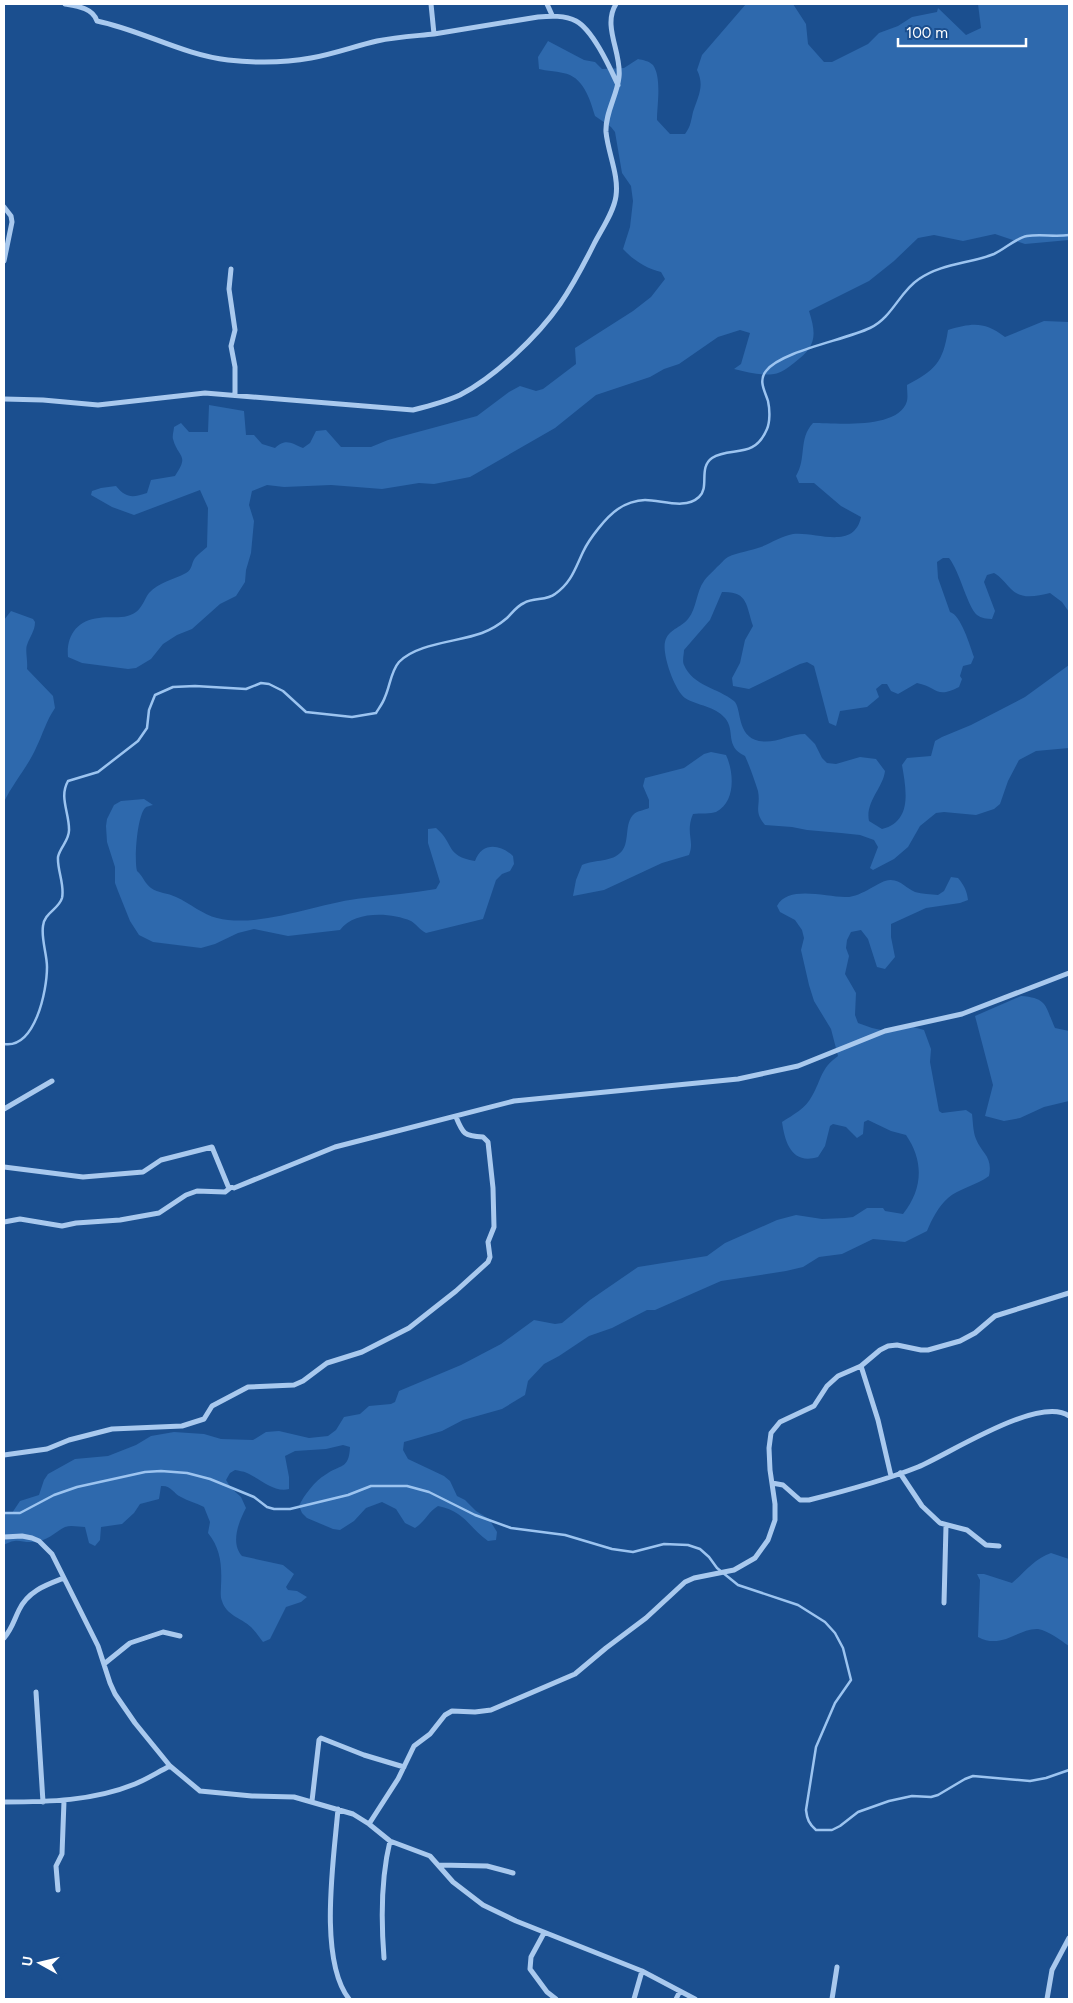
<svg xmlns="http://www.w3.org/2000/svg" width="1073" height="2003" font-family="Figtree,sans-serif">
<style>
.green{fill:#2e69ad}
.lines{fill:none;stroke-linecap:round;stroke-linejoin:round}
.stream{stroke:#9cc4f0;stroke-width:2.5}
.minor{stroke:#a9c9ee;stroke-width:5}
</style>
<rect width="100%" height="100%" fill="#1b4f8f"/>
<path class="green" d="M746 4H793L806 24 808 44 824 62H832L868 44 879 33 898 26 912 17 937 12 938 8 966 35 981 28 978 4H1069V240L1025 244 995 234 963 241 934 235 918 238 894 261 869 281 809 311C817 336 816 347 794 363 789 367 781 373 774 374 760 376 747 372 734 369L741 364 750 333 740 330 718 337 679 364 664 369 650 377 596 395 555 428 470 477 434 484 419 483 382 489 331 485 284 487 267 485 252 491 249 505 254 521 251 553 246 570 245 582 236 596 220 604 192 629 177 635 163 644 151 659 136 668 128 669 82 663 68 657C66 636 77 620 99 618 112 616 125 620 136 612 142 608 145 598 149 593 159 582 173 580 186 573 193 569 191 563 195 558 198 554 203 551 207 547L208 508 200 490 134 515 112 507 91 495 92 491 101 488 116 486C126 498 132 498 147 493L151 480 175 476C190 454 178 458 173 439 172 436 174 430 174 427L181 423 189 432H208L209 405 244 411 246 435H254L262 444 275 448C286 438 291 443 303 448L310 443 316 431 326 430 341 447H371L388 440 477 416 509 392 520 386 536 391 543 389 576 364 575 348 633 311 651 297 665 279 661 272C647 269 633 260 623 249L630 227 633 201 631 186 622 173 615 132 611 127 595 116C590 99 583 76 563 73 555 71 547 71 539 69L538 57 548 41 584 60 595 62 602 69 624 68 638 59C643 60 649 61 653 65 662 78 657 105 657 120L670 134H685C691 126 691 120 693 112 698 96 705 86 697 70L702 55Z
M1044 321 1069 322V612L1062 602 1050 593C1036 596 1022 600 1011 589 1005 583 1001 577 994 573L987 575 984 582 995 611 992 619C987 619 981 618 977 615 968 608 960 572 949 558H943L937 562 938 578 950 612C961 615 970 646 974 657L971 664 963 666 960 676 962 679 959 687C936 699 937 687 917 683L898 694 891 691 887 684H882L876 689 879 697 867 707 840 711 836 726 829 723 814 666 807 662 800 664 749 689 733 686 732 678 740 663 745 640 753 626C746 605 748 591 722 592L710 620 684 650C684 654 682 661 684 665 693 686 718 688 734 701 742 708 736 736 759 741 776 744 789 734 805 734L815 744 822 758 827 763 836 764 860 757 876 759 885 771C883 788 865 802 869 821L882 829C913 821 906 789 902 765L907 758 931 756 935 741 942 737 971 725 1025 697 1069 665V748L1036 751 1019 760 1008 781 1000 804 994 809 976 815 944 812 936 813 920 826 908 847 894 859 873 870 870 868 878 847 874 840 860 835 841 833 807 830 792 827 765 825C753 811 761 806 758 791 754 779 750 767 745 756 724 746 736 731 725 718 715 706 698 706 685 698 675 691 662 655 665 642 668 629 681 628 688 619 697 608 696 592 704 581 707 576 713 572 717 567 721 564 724 559 728 557 738 552 751 551 761 547 771 543 782 536 793 534 815 531 854 551 861 517L841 506 814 483H799L796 476C807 458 798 439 813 423 835 423 899 430 907 401 908 397 907 390 907 385 935 370 943 363 948 330 972 323 984 321 1005 337Z
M11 611 33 619 35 622C35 631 30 636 27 645 25 650 28 662 27 669L53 696 55 708C46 721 43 734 36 748 27 768 13 783 4 802V620Z
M711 752 726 755C734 772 736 802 716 812 711 814 700 813 693 814 685 833 695 841 689 855L662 863 604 890 573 896 576 880 582 865C595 859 612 863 622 851 630 841 624 823 634 814 637 811 645 810 649 808V800L643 786 645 778 684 768 704 754Z
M144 799 153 805C150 806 147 806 145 808 137 817 134 860 137 871 143 876 145 884 151 888 158 893 168 893 176 897 190 903 203 915 217 918 260 929 320 902 364 898 389 895 412 893 436 889L440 882 428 843V829L436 828C455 844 445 856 475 861 482 842 500 844 513 856L514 864 510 871 502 874 496 880 483 919 426 933C420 930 416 924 411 921 390 912 354 911 340 930L288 936 254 929 238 933 215 944 201 948 153 942 139 935 130 921 118 891 115 883V867L107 842 106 826 107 819 114 805 121 801Z
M951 877 958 878C964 885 967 891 968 900L960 903 926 908 891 924V937L895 957 885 969 877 967 868 939 861 930 851 932 847 940 846 948 849 956 845 974 856 993 855 1015 858 1023 872 1028 890 1032 913 1027 924 1030 931 1049 930 1062 939 1111 942 1113 966 1110 972 1114C973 1122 973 1132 976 1139 982 1154 993 1156 989 1176 977 1185 958 1189 948 1198 938 1207 932 1219 927 1231L905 1242 873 1239 842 1254 819 1257 803 1267 786 1271 721 1281 655 1310H647L612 1328 589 1336 559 1356 544 1364 528 1381 525 1395 502 1409 463 1420 442 1431 404 1442 403 1450 408 1459 444 1476 450 1481 457 1496 465 1500 476 1511 489 1519 497 1532 496 1540 488 1541C469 1528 465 1511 438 1506 428 1512 425 1522 415 1528L405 1523 396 1509 382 1502 366 1508 354 1521 340 1530 333 1529 307 1518 302 1513 299 1506C304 1495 315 1481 325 1475 340 1464 349 1470 350 1447L343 1445 326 1449 295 1451 285 1456 289 1477V1489C274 1493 259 1478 247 1473 243 1471 239 1471 235 1470L230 1473 226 1480 231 1488 241 1497 246 1508C239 1521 230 1543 242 1556L283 1565 294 1574 286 1587 288 1590 297 1591 307 1597 301 1602 286 1607 270 1639 263 1642C259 1637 255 1631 251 1627 241 1618 226 1615 222 1601 220 1597 221 1590 221 1586 222 1566 221 1549 208 1533L210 1522 204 1507C196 1503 188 1501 181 1497 174 1494 171 1485 161 1486L159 1499 140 1504 134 1513 122 1524 101 1527 100 1540 95 1546 89 1543 85 1527C79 1527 71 1525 65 1527 55 1532 46 1542 34 1542 20 1543 18 1537 4 1545V1514L12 1513 20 1501 39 1495 44 1480 48 1474 75 1459 108 1456 136 1445 151 1436 174 1432 204 1434 221 1439 253 1440 266 1432 279 1431 309 1438 328 1436 336 1430 344 1417 360 1414 369 1406 391 1404 395 1402 399 1391 461 1365 501 1344 534 1320 555 1324 562 1323 590 1300 638 1267 707 1256 725 1243 777 1220 796 1215 822 1219 845 1218 853 1217 867 1208H883L885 1211 903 1214C923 1189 924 1161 906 1135L891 1131 868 1120 864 1122 863 1134 857 1138 846 1127 833 1124 830 1126 825 1146 818 1157C792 1165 785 1143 782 1122 793 1115 806 1108 812 1096 822 1079 820 1069 838 1056L831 1029 814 1001 809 985 801 950 804 938 802 930 795 920 780 912 777 906C788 885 825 897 845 897 862 898 880 879 891 880 901 880 907 889 915 892 922 894 931 894 938 895L944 891Z
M1021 996C1048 998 1045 1006 1055 1028L1069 1031V1101L1044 1107 1020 1118 1004 1121 985 1116 993 1085 975 1016Z
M1051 1553 1069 1559V1646C1060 1640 1049 1631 1038 1629 1018 1628 1002 1650 978 1637L980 1580 977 1574H984L1012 1583C1025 1572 1034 1559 1051 1553Z"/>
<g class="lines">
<path class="stream" d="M4 1044C35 1049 47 991 47 967 47 954 41 939 43 926 44 913 59 909 62 898 65 885 57 870 58 857 60 847 70 840 69 829 69 812 59 797 68 781L98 772 138 741 147 728 149 710 155 695 173 687 195 686 246 689 261 683 269 684 283 691 306 712 352 717 376 713C379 708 383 703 385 697 390 686 391 671 399 662 417 643 458 642 482 633 490 630 500 624 507 618 512 613 517 606 524 603 533 597 547 601 555 594 571 583 575 569 583 552 589 539 606 517 618 509 625 504 636 500 645 500 662 500 685 510 699 497 710 487 698 468 712 458 731 446 754 460 767 429 770 422 770 410 768 401 765 391 758 381 766 371 781 351 845 340 870 328 892 318 900 291 919 279 942 263 969 264 994 254 1005 249 1016 238 1027 236 1041 234 1055 237 1069 235
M4 1513H20L54 1495 77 1487 145 1472 161 1471 187 1473 210 1479 254 1497 267 1507 274 1509H290L348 1495 371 1486H407L429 1492 475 1515 511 1528 565 1535 612 1549 633 1552 664 1544 688 1545 700 1549 709 1557 717 1568 738 1585 798 1605 825 1622 835 1633 843 1648 851 1680 835 1703 816 1747 806 1810C807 1819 809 1824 816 1830H832L840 1826 858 1812 889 1801 912 1796 931 1797 938 1795 965 1779 973 1776 1030 1781 1046 1778 1069 1770"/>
<path class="minor" d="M65 4C77 6 93 8 97 21 141 30 183 55 228 60 255 63 284 63 311 58 334 54 355 46 377 41 396 37 415 36 434 34
M431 4 434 34 538 17C550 16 565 15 576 21 593 30 610 68 618 85
M547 4 552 15
M4 207 11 216 12 222 4 261
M231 269 229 289 235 330 231 346 235 367V395
M4 399 43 400 98 405 205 393 413 410C429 406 445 402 460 395 495 377 538 336 560 304 573 285 584 264 594 244 601 230 614 212 616 196 619 175 608 153 606 132 605 113 617 96 619 77 622 53 602 26 616 4
M4 1109 52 1081
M4 1167 83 1177 143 1172 161 1160 212 1147 228 1186 234 1188 335 1147 514 1101 738 1079 798 1066 885 1031 962 1014 1069 973
M4 1222 20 1219 62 1226 76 1223 120 1220 159 1213 186 1195 197 1191 225 1192 230 1188
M861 1366 878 1420 891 1476
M4 1455 47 1449 69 1440 112 1429 182 1426 204 1419 212 1406 248 1387 294 1385 303 1381 327 1363 362 1352 409 1328 456 1291 488 1262 490 1257 488 1242 494 1227 493 1188 488 1142 483 1137C464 1136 463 1134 456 1117
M900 1473 922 1506 940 1523 967 1530 986 1545 999 1546
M772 1483 783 1485 800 1500H809C845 1491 883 1481 918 1467 949 1454 1039 1395 1069 1416
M4 1537 22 1536 32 1538 39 1541 52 1554 98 1646 110 1683 115 1694 135 1723 170 1766 200 1791 252 1796 294 1797 353 1814 369 1824 390 1841 430 1856 453 1882 483 1905 516 1921 642 1971 695 1999
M944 1603 946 1526
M4 1638C12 1629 14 1620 19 1610 28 1591 46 1585 64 1578
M104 1664 130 1643 163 1632 180 1636
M36 1692 43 1802
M312 1801 319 1740 321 1738 364 1755 404 1767
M4 1802C48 1802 93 1801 135 1784 147 1779 158 1772 170 1766
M338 1809C334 1858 318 1959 349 1999
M369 1824 398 1779 414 1746 430 1734 445 1715 452 1711 475 1712 491 1710 575 1674 606 1648 646 1618 685 1582 694 1578 734 1570 755 1558 768 1540 775 1520V1504L770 1470 769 1448 771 1433 780 1422 814 1406 827 1386 838 1376 861 1366 880 1350 888 1346 897 1345 921 1350H928L960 1341 975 1333 995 1316 1069 1293
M439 1865 487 1866 513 1873
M58 1890 56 1866 62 1854 64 1801
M544 1933 531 1957 530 1969 547 1992 556 1999
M384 1958C381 1920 381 1878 390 1841
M634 1999 642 1971
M676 1999 680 1991
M832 1999 837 1967
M1047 1999 1052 1970 1069 1938"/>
</g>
<rect width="1073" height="2003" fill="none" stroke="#ffffff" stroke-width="10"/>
<g transform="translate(40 1963) rotate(278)" stroke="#1b4f8f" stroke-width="4" paint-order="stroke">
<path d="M0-4L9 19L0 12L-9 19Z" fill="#ffffff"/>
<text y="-8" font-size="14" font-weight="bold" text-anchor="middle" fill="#ffffff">U</text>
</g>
<path d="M898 38v8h128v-8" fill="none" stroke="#ffffff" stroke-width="2.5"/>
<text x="906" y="38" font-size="15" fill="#ffffff" stroke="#1b4f8f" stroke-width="4" paint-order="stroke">100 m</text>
</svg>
